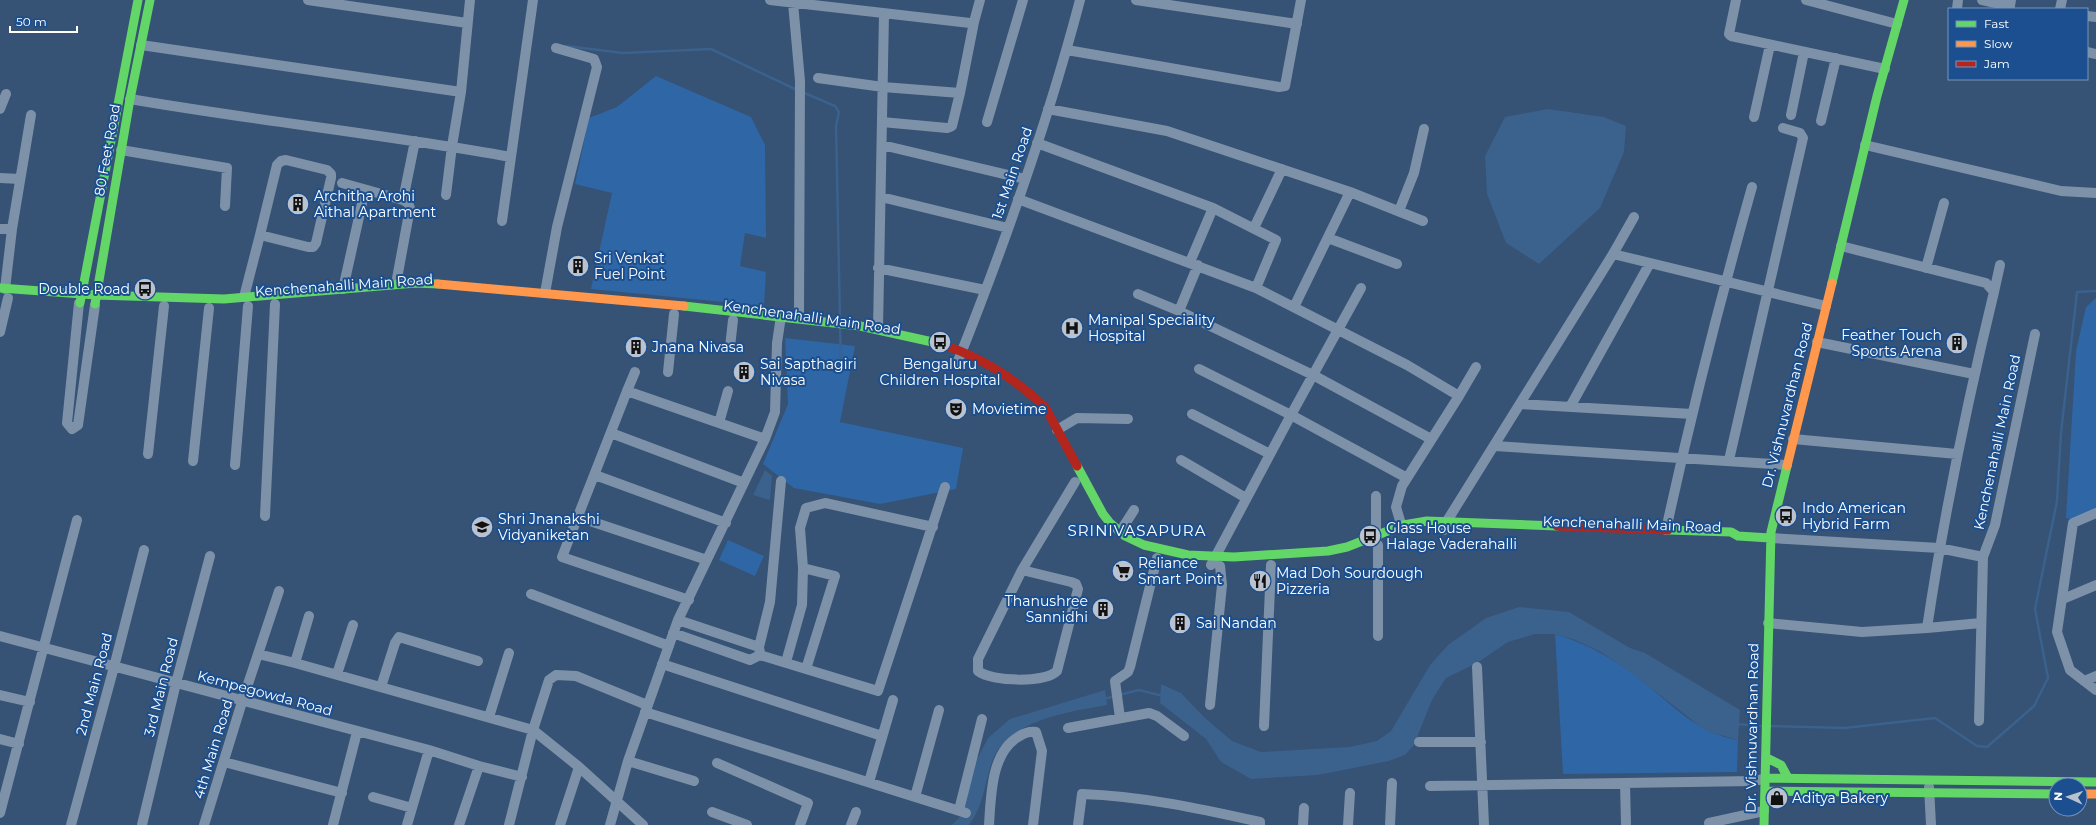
<svg xmlns="http://www.w3.org/2000/svg" width="2096" height="825" font-family="Montserrat,sans-serif">
<style>
.green{fill:#2f66a5}
.water{fill:#3b618d}
.lines{fill:none;stroke-linecap:round;stroke-linejoin:round}
.stream{stroke:#3b618d;stroke-width:2.5}
.street{stroke:#7d92a8;stroke-width:10}
.fast{stroke:#63d668;stroke-width:9}
.slow{stroke:#ff974d;stroke-width:9}
.jam{stroke:#b3261e;stroke-width:9}
.labels{text-anchor:middle;stroke-width:4;stroke-linejoin:round;paint-order:stroke}
.street-label{font-size:14px;fill:#fff;stroke:#1b4f8f}
.poi-label{font-size:14px;fill:#fff;stroke:#1b4f8f;text-anchor:start}
.neighbourhood-label{font-size:15px;letter-spacing:1px;fill:#fff;stroke:#1b4f8f}
</style>
<rect width="100%" height="100%" fill="#365274"/>
<path class="green" d="M656 76 751 117 765 145 766 238 745 233 740 266 766 272 764 306 591 289 612 193 575 184 589 118 617 107Z
M2096 298V510L2073 520 2066 518 2076 351 2086 307Z
M785 338 855 346 840 422 963 448 956 489 880 504 794 488 763 464 788 404Z
M728 540 764 556 755 576 719 560Z
M1555 634C1582 642 1605 654 1628 670 1664 695 1692 733 1738 740L1737 772 1563 774Z"/>
<path class="water" d="M1548 109 1604 117 1626 126 1624 152 1600 208 1539 264 1506 243 1487 194 1485 156 1505 117Z
M765 470 772 476 770 500 753 495Z
M1519 607 1569 612 1630 648 1645 653 1740 710 1738 740 1706 731 1629 671 1601 652 1575 640 1555 634H1535L1508 642 1477 663 1446 678 1432 700 1414 745 1405 755 1389 761 1318 775 1251 779 1221 762 1206 739 1160 703 1161 684 1181 693 1204 717 1232 741 1261 752 1349 747 1377 741 1391 731 1430 665 1448 645 1486 618Z
M1105 690 1107 705C1069 712 1007 720 992 762 985 782 983 808 969 825H952L959 818 966 804 972 769 988 738 1010 719Z"/>
<g class="lines">
<path class="stream" d="M566 46 623 53 711 49 797 90
M802 92 835 106 839 112 836 126 840 319
M840 328 841 360
M1119 695 1139 690 1163 696
M1104 699 1115 696
M1736 724 1761 726
M1770 726 1844 728 1935 718 1977 746 1987 747 2034 706 2048 678 2035 609 2057 501 2061 433 2077 292 2096 291"/>
<path class="street" d="M308 0 467 23
M770 0 970 23 974 22 980 0
M1136 0 1297 24
M1736 0 1729 34 1731 36 1885 69
M1806 0 1897 24
M1982 0 2010 6 2011 0
M793 3 800 81 799 318
M1957 9 1958 0
M2060 9 2062 0
M2087 16 2096 17
M141 45 461 92 452 146 446 195
M1067 50 1279 87 1285 86 1301 0
M2087 52 2096 54
M818 78 883 87 960 93
M461 92 470 0
M130 99C257 121 384 134 511 157
M0 109 6 94
M1048 109 1167 131 1350 192 1423 221
M1791 115 1804 52
M1754 117 1770 45
M1821 121 1836 58
M882 122 947 128 952 126 960 93 974 22
M987 122 1023 0
M1037 143 1213 208 1276 240 1256 288
M882 145 1025 179
M1865 145 2061 191 2096 193
M121 150 227 168 225 206
M0 178 20 179
M342 183 403 200 408 203 410 208 396 284
M881 197 1008 228
M1018 199 1256 288 1407 365 1459 396 1402 486 1396 507 1401 524
M403 200 415 141
M1399 211 1414 173 1424 129
M502 221 533 0
M1254 228 1282 169
M0 229H12
M1328 238 1397 264
M1613 254 1634 217
M1190 262 1213 208
M1198 265 1179 311 1313 375 1431 439
M878 268 985 290
M1926 268 1944 203
M5 289 12 229 31 115
M343 289 365 190
M1994 292 2000 265
M545 293 557 227 597 67 594 59 556 48
M1138 294 1179 311
M244 297 260 235 308 247H313L316 243 331 178V174L327 170 286 160 281 161 277 165 260 235
M79 303 67 423 72 429 78 425 95 305
M1294 307 1350 192
M878 329 884 14
M0 332 8 298
M1817 342 1974 374
M730 347 733 320
M958 361C1005 243 1048 122 1080 0
M1199 369 1291 415 1407 478
M668 372 674 314
M627 391 635 372
M1459 396 1476 367
M1520 404 1692 414
M1570 407 1650 263
M1192 414 1270 454
M719 423 728 391
M1057 430 1077 418 1128 419
M611 433 744 483
M1793 439 1957 454
M1495 446 1787 465
M148 454 164 306
M1181 460 1246 498
M1729 460 1803 138 1800 133 1783 128
M193 461 209 308
M235 465 248 306
M595 475 726 523
M2096 513 2073 523 2057 632 2070 670 2096 690
M265 516 275 304
M578 517 707 560
M1444 530 1447 521 1613 254 1826 306
M1666 530C1691 414 1720 300 1752 187
M1120 532 1134 510
M1376 535V496
M1770 538 1939 548 1983 557 1995 525 2035 334
M1378 545V636
M1211 565 1291 415 1361 288
M803 568 800 528 806 508 825 503 933 527
M1022 570 1071 582 1076 584 1078 589 1057 671C1045 683 992 682 978 671V659L1022 570 1075 482
M531 594 669 646
M2063 599 2096 585
M689 600 562 557 627 391 765 439
M678 620 759 647 760 653
M1768 623 1862 632 1927 628C1944 515 1967 403 1994 292L1986 283 1841 246
M1927 628 1981 623
M673 633 750 660 760 655 878 691 945 487
M0 636 429 750 479 766 522 777
M759 647 770 602 781 481
M258 654 295 663 533 730 579 767 643 825
M786 662 802 605 803 568 835 576 806 669
M295 663 309 616
M662 664 882 736
M1477 667 1484 825
M337 674 353 625
M2084 681 2096 676
M381 687 395 643 399 637 478 661
M0 695 30 702
M1210 705 1222 585 1220 566
M645 712 966 813
M489 717 509 653
M1120 718 1115 681 1128 672 1130 667 1157 558
M1979 721 1983 557
M1264 726 1271 565
M1068 728 1149 713 1157 716 1184 736
M0 739 19 744
M1419 742H1481
M628 761 694 781
M224 762 342 793
M717 763 808 803 800 825
M869 782 893 700
M1625 783 1626 825
M1430 786 1755 781 1766 778
M1929 787 1931 825
M373 797 412 808
M915 797 939 710
M959 810 982 719
M712 812 747 825
M0 813 77 520
M1709 823 1764 811
M71 825 114 667 144 550
M142 825 176 683 210 556
M204 825 242 702 279 591
M333 825 357 732
M407 825 429 750
M459 825 479 766
M509 825 533 730 549 680 556 675 576 676 647 705
M560 825 579 767
M610 825 628 761 678 620 765 439 775 412 777 343 781 316
M851 825 856 812
M989 825C991 796 991 753 1018 737 1024 733 1029 731 1036 732L1042 751 1033 825
M1078 825 1082 794C1142 796 1202 809 1260 822V825
M1303 825 1304 808
M1348 825 1350 793
M1390 825 1392 783"/>
<path class="fast" d="M1832 283 1877 96 1904 0
M0 288 96 295 224 299 416 283 438 284
M80 303 138 0
M95 304 130 99 150 0
M684 306 860 326 937 343
M1077 466 1103 514 1110 523 1125 536 1144 545 1188 555 1234 557 1328 551 1347 547 1403 525 1427 521 1557 526
M1668 530 1731 532 1738 536 1770 538
M1767 758 1781 765 1788 778
M1766 778 2096 782
M1765 791 2056 794
M1764 825 1771 532 1787 466"/>
<path class="slow" d="M438 284 684 306
M1787 466 1832 283
M2080 794H2096"/>
<path class="jam" d="M937 343C978 355 1014 378 1045 407L1077 466
M1557 526 1668 530"/>
</g>
<defs>
<g id="building-disc" transform="scale(1.15)"><circle r="9.5" fill="#b9c2ce" stroke="#1b4f8f"/><path d="M-4-6H4V6H1V3H-1V6H-4ZM-2.5-4.3h1.7v1.8h-1.7ZM.8-4.3h1.7v1.8H.8ZM-2.5-1h1.7V.8h-1.7ZM.8-1h1.7V.8H.8Z" fill="#111"/></g>
<g id="bus-disc" transform="scale(1.15)"><circle r="9.5" fill="#b9c2ce" stroke="#1b4f8f"/><path d="M-5-6H5V4H4V6H2V4H-2V6H-4V4H-5ZM-3.5-4V0h7V-4ZM-3.5 1.2v1.5H-2V1.2ZM2 1.2v1.5H3.5V1.2Z" fill="#111"/></g>
<g id="hospital-disc" transform="scale(1.15)"><circle r="9.5" fill="#b9c2ce" stroke="#1b4f8f"/><path d="M-5-5h3v3.5h4V-5h3V5h-3V1.5h-4V5h-3Z" fill="#111"/></g>
<g id="theatre-disc" transform="scale(1.15)"><circle r="9.5" fill="#b9c2ce" stroke="#1b4f8f"/><path d="M-5-5.5Q0-4 5-5.5V0Q5 5 0 6Q-5 5-5 0ZM-3.3-2.5H-1v1.5H-3.3ZM1-2.5H3.3v1.5H1ZM-2.8 1Q0 5.5 2.8 1Z" fill="#111"/></g>
<g id="school-disc" transform="scale(1.15)"><circle r="9.5" fill="#b9c2ce" stroke="#1b4f8f"/><path d="M0-5L7-2L0 1L-7-2ZM-4 1L0 2.5L4 1V4Q0 6-4 4Z" fill="#111"/></g>
<g id="supermarket-disc" transform="scale(1.15)"><circle r="9.5" fill="#b9c2ce" stroke="#1b4f8f"/><path d="M-6-5.5h2.5l.6 2H6L4.5 2H-2.5L-4.4-4H-6ZM-1.5 3.2a1.3 1.3 0 1 0 .1 0ZM3 3.2a1.3 1.3 0 1 0 .1 0Z" fill="#111"/></g>
<g id="restaurant-disc" transform="scale(1.15)"><circle r="9.5" fill="#b9c2ce" stroke="#1b4f8f"/><path d="M-5-6h1v4h1v-4h1v4h1v-4h1v5L-1.5 .5V6h-2V.5L-5-1ZM5-6V6H3V1.5H1.5Q1.5-4 5-6Z" fill="#111"/></g>
<g id="shop-disc" transform="scale(1.15)"><circle r="9.5" fill="#b9c2ce" stroke="#1b4f8f"/><path d="M-5-2.5h2.3a2.7 3.5 0 0 1 5.4 0H5L5.5 6h-11ZM-1.5-2.5h3a1.5 2.3 0 0 0-3 0Z" fill="#111"/></g>
</defs>
<g fill-rule="evenodd">
<use href="#building-disc" x="298" y="204"/>
<use href="#building-disc" x="578" y="266"/>
<use href="#bus-disc" x="145" y="289"/>
<use href="#hospital-disc" x="1072" y="328"/>
<use href="#bus-disc" x="940" y="342"/>
<use href="#building-disc" x="1957" y="343"/>
<use href="#building-disc" x="636" y="347"/>
<use href="#building-disc" x="744" y="372"/>
<use href="#theatre-disc" x="956" y="409"/>
<use href="#bus-disc" x="1786" y="516"/>
<use href="#school-disc" x="482" y="527"/>
<use href="#bus-disc" x="1370" y="536"/>
<use href="#supermarket-disc" x="1123" y="571"/>
<use href="#restaurant-disc" x="1260" y="581"/>
<use href="#building-disc" x="1103" y="609"/>
<use href="#building-disc" x="1180" y="623"/>
<use href="#shop-disc" x="1777" y="798"/>
</g>
<g class="labels">
<g class="street-label">
<text transform="translate(107 150) rotate(-80)" y="5">80 Feet Road</text>
<text transform="translate(1012 173) rotate(-71)" y="5">1st Main Road</text>
<text transform="translate(344 285) rotate(-4)" y="5">Kenchenahalli Main Road</text>
<text transform="translate(812 317) rotate(8)" y="5">Kenchenahalli Main Road</text>
<text transform="translate(1787 405) rotate(-76)" y="5">Dr. Vishnuvardhan Road</text>
<text transform="translate(1997 442) rotate(-78)" y="5">Kenchenahalli Main Road</text>
<text transform="translate(1632 524) rotate(2)" y="5">Kenchenahalli Main Road</text>
<text transform="translate(94 684) rotate(-75)" y="5">2nd Main Road</text>
<text transform="translate(161 687) rotate(-76)" y="5">3rd Main Road</text>
<text transform="translate(265 693) rotate(15)" y="5">Kempegowda Road</text>
<text transform="translate(1752 728) rotate(-89)" y="5">Dr. Vishnuvardhan Road</text>
<text transform="translate(213 749) rotate(-73)" y="5">4th Main Road</text>
</g>
<g class="poi-label">
<text x="314" y="201">Architha Arohi<tspan x="314" dy="16">Aithal Apartment</tspan></text>
<text x="594" y="263">Sri Venkat<tspan x="594" dy="16">Fuel Point</tspan></text>
<text x="130" y="294" text-anchor="end">Double Road</text>
<text x="1088" y="325">Manipal Speciality<tspan x="1088" dy="16">Hospital</tspan></text>
<text x="1942" y="340" text-anchor="end">Feather Touch<tspan x="1942" dy="16">Sports Arena</tspan></text>
<text x="652" y="352">Jnana Nivasa</text>
<text x="760" y="369">Sai Sapthagiri<tspan x="760" dy="16">Nivasa</tspan></text>
<text x="940" y="369" text-anchor="middle">Bengaluru<tspan x="940" dy="16">Children Hospital</tspan></text>
<text x="972" y="414">Movietime</text>
<text x="1802" y="513">Indo American<tspan x="1802" dy="16">Hybrid Farm</tspan></text>
<text x="498" y="524">Shri Jnanakshi<tspan x="498" dy="16">Vidyaniketan</tspan></text>
<text x="1386" y="533">Glass House<tspan x="1386" dy="16">Halage Vaderahalli</tspan></text>
<text x="1138" y="568">Reliance<tspan x="1138" dy="16">Smart Point</tspan></text>
<text x="1276" y="578">Mad Doh Sourdough<tspan x="1276" dy="16">Pizzeria</tspan></text>
<text x="1088" y="606" text-anchor="end">Thanushree<tspan x="1088" dy="16">Sannidhi</tspan></text>
<text x="1196" y="628">Sai Nandan</text>
<text x="1792" y="803">Aditya Bakery</text>
</g>
<g class="neighbourhood-label">
<text x="1137" y="536">SRINIVASAPURA</text>
</g>
</g>
<rect x="1948" y="8" width="140" height="72" fill="#1b4f8f" stroke="#7695bc"/>
<rect x="1956" y="21" width="20" height="6" fill="#63d668" stroke="#7695bc"/>
<text x="1984" y="28" font-size="12" fill="#ffffff">Fast</text>
<rect x="1956" y="41" width="20" height="6" fill="#ff974d" stroke="#7695bc"/>
<text x="1984" y="48" font-size="12" fill="#ffffff">Slow</text>
<rect x="1956" y="61" width="20" height="6" fill="#b3261e" stroke="#7695bc"/>
<text x="1984" y="68" font-size="12" fill="#ffffff">Jam</text>
<g transform="translate(2068 797) rotate(273)"><circle r="19" fill="#1b4f8f" stroke="#7695bc"/>
<path d="M0-3L7 15L0 10L-7 15Z" fill="#b9c2ce"/>
<text y="-6" font-size="11" font-weight="bold" text-anchor="middle" fill="#ffffff">N</text>
</g>
<path d="M10 26v6h67v-6" fill="none" stroke="#ffffff" stroke-width="2"/>
<text x="16" y="26" font-size="12" fill="#ffffff" stroke="#1b4f8f" stroke-width="3" paint-order="stroke">50 m</text>
</svg>
